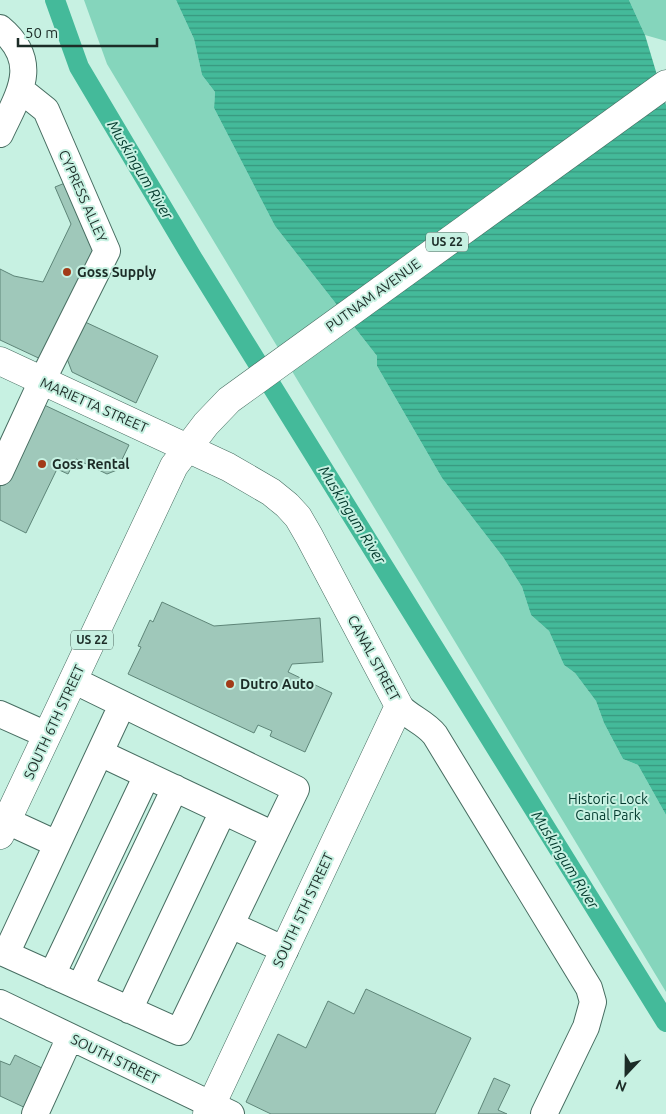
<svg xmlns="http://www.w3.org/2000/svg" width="666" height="1114" font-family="Ubuntu,sans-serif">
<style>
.green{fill:#85d5bc}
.water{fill:url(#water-rules)}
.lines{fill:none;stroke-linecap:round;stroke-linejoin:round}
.canal{stroke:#44ba9a;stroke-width:20}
.building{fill:#9fc8ba;stroke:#5e8578}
.minor-casing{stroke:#476d61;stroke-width:28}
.major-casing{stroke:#476d61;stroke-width:29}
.minor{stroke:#fff;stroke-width:26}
.major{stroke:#fff;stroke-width:28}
.poi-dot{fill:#a23b18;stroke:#c7f1e2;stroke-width:2}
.labels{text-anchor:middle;stroke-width:4;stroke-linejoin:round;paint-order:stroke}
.shield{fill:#c7f1e2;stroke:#4f675f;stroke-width:1}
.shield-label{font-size:12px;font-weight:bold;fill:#1c2c27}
.street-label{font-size:14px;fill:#1c2c27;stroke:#c7f1e2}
.poi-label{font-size:14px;font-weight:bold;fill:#1c2c27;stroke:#c7f1e2;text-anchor:start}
.park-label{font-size:14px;fill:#043a2e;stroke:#c7f1e2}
.water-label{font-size:15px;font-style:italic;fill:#00372a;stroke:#c7f1e2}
</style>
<defs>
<pattern id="water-rules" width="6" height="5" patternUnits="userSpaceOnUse" patternTransform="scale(1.25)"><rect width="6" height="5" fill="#44ba9a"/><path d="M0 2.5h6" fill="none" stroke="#38977e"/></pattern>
</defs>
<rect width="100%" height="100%" fill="#c7f1e2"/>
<path class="green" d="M84 0H176L194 39 202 75 215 92 214 108 275 226 377 356V366L442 478 503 557 522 587 531 615 549 631 564 665 575 673 596 701 604 723 623 759 638 765 666 815V992L107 64Z
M629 0H666V41L645 35Z"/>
<path class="water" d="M176 0H629L645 35 666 105V815L638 765 623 759 604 723 596 701 575 673 564 665 549 631 531 615 522 587 503 557 442 478 377 366V356L275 226 214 108 215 92 202 75 194 39Z"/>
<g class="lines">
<path class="canal" d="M55 0 79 67 193 259 666 1022"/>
</g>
<path class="building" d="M70 181 98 248 47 362 0 340V269L14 276 43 282 71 224 55 187Z
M83 321 158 356 136 403 72 372 66 356Z
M40 403 129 445 117 470 107 474 76 459 68 474 57 469 26 533 0 520V487Z
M162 602 214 626 320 618 323 662 292 664 288 672 332 693 305 752 270 736 272 731 258 725 254 733 128 674 141 647 138 646 150 620 153 622Z
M366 989 471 1038 435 1114H271L246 1102 278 1034 306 1048 328 1001 354 1014Z
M15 1055 48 1071 30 1110 0 1096V1061L10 1065Z
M494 1078 510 1085 498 1110 507 1114H478Z"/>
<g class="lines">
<g class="minor-casing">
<path id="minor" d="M0 28C42 63 18 95 0 134
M0 472 42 381 107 251 46 110 21 90
M73 680 296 789 179 1032 6 954 122 705
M399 706C410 718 425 722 435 735L589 988 593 1002 586 1027 544 1114
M0 714 47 735
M100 753 274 835
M7 821 57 844
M231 925 285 950
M52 975 147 775
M80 987 175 788
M0 1003 231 1114
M129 1010 223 811
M35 1114 70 1037"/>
</g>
<g class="major-casing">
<path id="major" d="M0 361 228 467 271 492 287 505 298 517 309 536 399 706 207 1114
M0 835 174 466 206 424 229 400 666 84"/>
</g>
<use href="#minor" class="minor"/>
<use href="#major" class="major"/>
</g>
<g class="poi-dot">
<circle cx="67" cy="272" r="5"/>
<circle cx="42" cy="464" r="5"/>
<circle cx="230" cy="684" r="5"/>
</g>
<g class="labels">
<g class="shield">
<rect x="426" y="232.5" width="42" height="19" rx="4"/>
<rect x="71" y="630.5" width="42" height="19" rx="4"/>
</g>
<g class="shield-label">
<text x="447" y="246">US 22</text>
<text x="92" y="644">US 22</text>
</g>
<g class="street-label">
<text transform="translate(83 196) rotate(66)" y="5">CYPRESS ALLEY</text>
<text transform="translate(373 295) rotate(-36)" y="5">PUTNAM AVENUE</text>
<text transform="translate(94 405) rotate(24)" y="5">MARIETTA STREET</text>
<text transform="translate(374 658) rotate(62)" y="5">CANAL STREET</text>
<text transform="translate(54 722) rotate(-65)" y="5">SOUTH 6TH STREET</text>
<text transform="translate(303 910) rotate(-65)" y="5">SOUTH 5TH STREET</text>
<text transform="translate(115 1059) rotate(26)" y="5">SOUTH STREET</text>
</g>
<g class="poi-label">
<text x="77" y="277">Goss Supply</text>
<text x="52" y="469">Goss Rental</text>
<text x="240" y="689">Dutro Auto</text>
</g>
<g class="park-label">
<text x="608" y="804">Historic Lock<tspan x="608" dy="16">Canal Park</tspan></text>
</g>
<g class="water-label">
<text transform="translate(140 170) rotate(59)" y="5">Muskingum River</text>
<text transform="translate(352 515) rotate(58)" y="5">Muskingum River</text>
<text transform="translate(565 860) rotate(58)" y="5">Muskingum River</text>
</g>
</g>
<g transform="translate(626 1074) rotate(202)" stroke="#c7f1e2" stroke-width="4" paint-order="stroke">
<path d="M0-4L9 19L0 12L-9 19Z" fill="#1c2c27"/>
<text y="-8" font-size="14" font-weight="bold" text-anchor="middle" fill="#1c2c27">N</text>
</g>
<path d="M18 38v8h139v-8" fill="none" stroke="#1c2c27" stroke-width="2.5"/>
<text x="25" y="38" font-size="15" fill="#1c2c27" stroke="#c7f1e2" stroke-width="4" paint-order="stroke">50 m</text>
</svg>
